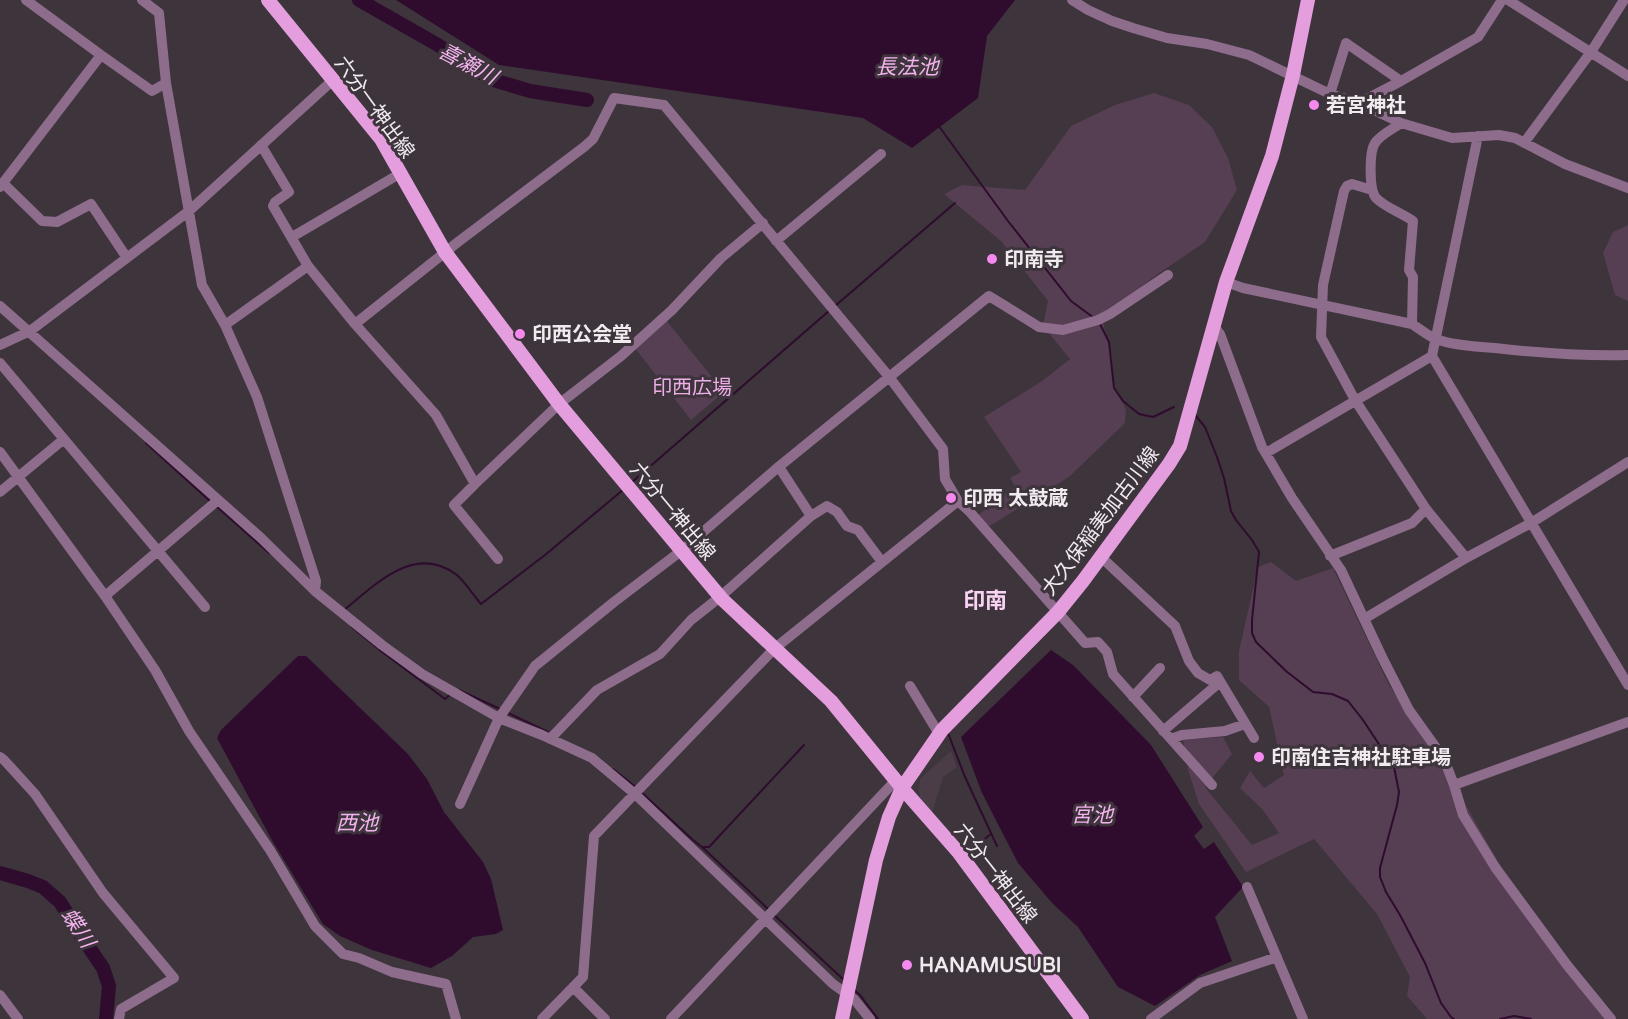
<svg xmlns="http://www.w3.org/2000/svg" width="1628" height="1019" font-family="'Varela Round','Noto Sans JP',sans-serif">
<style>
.built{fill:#4a3d48}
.green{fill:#563e53}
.water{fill:#2f0c2e}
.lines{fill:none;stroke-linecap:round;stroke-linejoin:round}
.stream{stroke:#2f0c2e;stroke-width:2}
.river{stroke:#2f0c2e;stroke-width:14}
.minor{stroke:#8e6c8b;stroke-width:10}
.major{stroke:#e49edd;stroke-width:14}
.poi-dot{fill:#f689ee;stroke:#3d343c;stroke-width:2}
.labels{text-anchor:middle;stroke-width:6;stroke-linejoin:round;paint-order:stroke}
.poi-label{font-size:20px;font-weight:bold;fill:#f1ebf0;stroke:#3d343c;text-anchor:start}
.street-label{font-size:20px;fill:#f1ebf0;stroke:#3d343c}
.park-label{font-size:20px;fill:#eeaee8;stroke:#3d343c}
.water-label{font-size:21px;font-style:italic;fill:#f4b3ee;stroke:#3d343c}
.quarter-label{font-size:22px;font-weight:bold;fill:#f9d4f5;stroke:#3d343c}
</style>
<rect width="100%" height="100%" fill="#3d343c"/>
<path class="built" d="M951 751 957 767 943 777 931 816 921 801 919 793 920 779Z"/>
<path class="green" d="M1154 93 1189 105 1212 127 1228 158 1237 190 1205 242 1155 276 1102 319 1112 358 1113 386 1126 409 1125 423 1069 477 988 527 978 515 1015 487 1010 478 1021 472 984 417 1042 381 1070 359 1043 326 1048 301 1001 241 944 194 962 185 1025 190 1071 126 1115 105Z
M1628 225V301L1615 295 1603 253 1613 232Z
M666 320 724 392 691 420 634 347Z
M1271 562 1296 581 1333 568 1389 685 1436 753 1532 921 1611 1019H1427L1407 996 1410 977 1377 914 1314 839 1246 872 1199 804 1189 773 1183 740 1223 737 1232 754 1205 787 1252 845 1279 833 1263 810 1240 788 1250 771 1264 788 1284 775 1269 707 1239 680V651L1258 567Z"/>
<path class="water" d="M396 0H1015L987 36 978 98 912 148 863 118 499 65Z
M1051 650 1073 665 1151 745 1203 827 1194 836 1204 849 1214 842 1243 887 1215 917 1232 961 1200 975 1155 1006 1118 987 1078 927 1053 904 1018 863 982 793 961 737Z
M298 656H306L408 754 427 779 444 812 483 862 491 879 503 930 496 934 473 937 452 956 431 968 372 950 340 936 323 924 273 842 217 738 221 730Z"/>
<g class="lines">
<path class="stream" d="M938 125 1008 221 1071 301 1094 318
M835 306 955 203
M1100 324 1109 342 1114 388 1123 401 1139 414 1153 417 1174 407
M1196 416 1205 427 1217 457 1224 478 1231 511 1236 520 1252 540 1259 552 1252 620V633L1256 642 1286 671 1313 692 1332 694 1348 701 1363 720 1394 767 1399 792 1397 805 1380 868V877L1386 892 1400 915 1425 963 1441 1003 1451 1017 1454 1019
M146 443 211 502
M631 483 830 310
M215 505 269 553
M344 610C376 584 415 543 457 575 466 583 473 595 481 604L545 555 624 489
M352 627 381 651 445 699 451 694
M459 690 500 709
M508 713 548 732
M948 733 965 777 997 846
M613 769 637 788
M641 792 693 840 702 847H709L804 745
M702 847 768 909
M965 854 991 834
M774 915 845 981
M853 989 860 995 878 1019
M1500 1019 1514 1016 1531 1019"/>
<path class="river" d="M359 0 438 45 490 79 530 91 587 100
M0 873 28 881 43 887 60 902 80 934 103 968 109 986 106 1019"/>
<path class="minor" d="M142 0 159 13 166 83 202 285 225 325 257 397 316 581 315 591
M1072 0 1088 10 1112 21 1133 28 1167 38 1207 44 1249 55 1330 94 1359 103 1401 123 1452 138 1499 135 1515 138 1565 164 1628 188
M1508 0 1628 76
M101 55 152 91 166 83
M1330 94 1346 43 1401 81
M1359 103 1401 81 1478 37 1502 0
M1401 123C1393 129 1380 135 1375 143 1369 152 1369 190 1376 198 1386 208 1402 213 1413 221L1409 270 1413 277 1412 324
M1478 136 1432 356 1628 685
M1524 143 1591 52 1624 0
M261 145 289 192 275 202 273 206 308 266
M3 183 42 221 57 222 91 204 127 258
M0 187 101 55 26 0
M292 237 401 173
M776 241 881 154
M1226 282 1243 288 1412 324C1420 329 1428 336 1436 339 1451 345 1478 347 1495 348 1539 353 1583 356 1628 355
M0 306 260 537 315 591 382 645 422 674 499 718 542 735 592 758 635 794 833 984 854 999 870 1019
M355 324 458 242 584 147 593 139 614 98 664 105 890 378 943 449 945 479 958 501 969 511 1085 643 1098 642 1107 652 1113 674 1212 785
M225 325 308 266 355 324 436 415 475 484 559 404 621 356 672 310 721 258 763 223
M1213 325 1220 334 1262 447 1292 498 1341 570 1382 657 1409 710 1444 759 1454 785 1463 815 1495 867 1567 965 1611 1019
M0 345 30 331 189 211 333 80
M0 363 205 607
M0 452 105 596 155 670 189 731 270 850 315 926 343 954 359 958 392 972 446 984 456 1019
M1266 453 1432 356
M779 467 811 516
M475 484 454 505 498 559
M0 492 64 439
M1426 509 1466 558
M1330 556 1412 523 1426 509 1355 400 1321 337 1323 285 1344 191 1347 186 1352 184 1372 190
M1101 557 1175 626 1189 661 1198 673 1210 680 1217 676 1254 738
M105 596 218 500
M1364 619 1466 558 1531 523 1628 462
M910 686 939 734
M1133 697 1160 668
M1163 731 1220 682
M550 739 597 690 660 654 691 620 720 597 811 516 827 506 837 512 847 526 858 530 882 562
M1171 739 1182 735 1225 731 1245 724
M0 757 4 760 35 794 103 893 174 978 121 1009 119 1019
M1454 785 1628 722
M460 804 499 718 535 666 614 602 681 551 776 469 989 296 1039 327 1063 330 1098 320 1110 314 1168 275
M1247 887 1303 1019
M573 987 605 1019
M0 995 18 1019
M542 1019 583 977 594 836 774 649 958 501
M671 1019 896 780
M1151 1019 1200 983 1277 957"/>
<path class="major" d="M268 0 381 139 445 252 559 404 722 599 831 701 902 788 959 853 1082 1019
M842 1019 876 860 889 817 902 788 942 730 1058 612 1083 581 1169 464 1180 446 1226 282 1272 156 1293 75 1308 0"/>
</g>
<g class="poi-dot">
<circle cx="1314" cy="105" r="6"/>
<circle cx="992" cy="259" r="6"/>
<circle cx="520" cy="334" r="6"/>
<circle cx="951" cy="498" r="6"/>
<circle cx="1259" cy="757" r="6"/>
<circle cx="907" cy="965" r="6"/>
</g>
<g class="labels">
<g class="poi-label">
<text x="1326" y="112">若宮神社</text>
<text x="1004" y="266">印南寺</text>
<text x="532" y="341">印西公会堂</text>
<text x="963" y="505">印西 太鼓蔵</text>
<text x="1271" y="764">印南住吉神社駐車場</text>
<text x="919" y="972">HANAMUSUBI</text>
</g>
<g class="street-label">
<text transform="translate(375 107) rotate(54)" y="7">六分一神出線</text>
<text transform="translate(673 511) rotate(50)" y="7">六分一神出線</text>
<text transform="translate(1100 521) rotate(-53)" y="7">大久保稲美加古川線</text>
<text transform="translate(996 873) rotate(52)" y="7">六分一神出線</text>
</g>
<g class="park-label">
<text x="692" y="394">印西広場</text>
</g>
<g class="water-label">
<text transform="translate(468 64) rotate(28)" y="7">喜瀬川</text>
<text x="907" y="74">長法池</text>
<text x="1092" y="822">宮池</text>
<text x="357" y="830">西池</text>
<text transform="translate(78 928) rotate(57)" y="7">蝶川</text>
</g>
<g class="quarter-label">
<text x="985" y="608">印南</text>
</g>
</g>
</svg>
